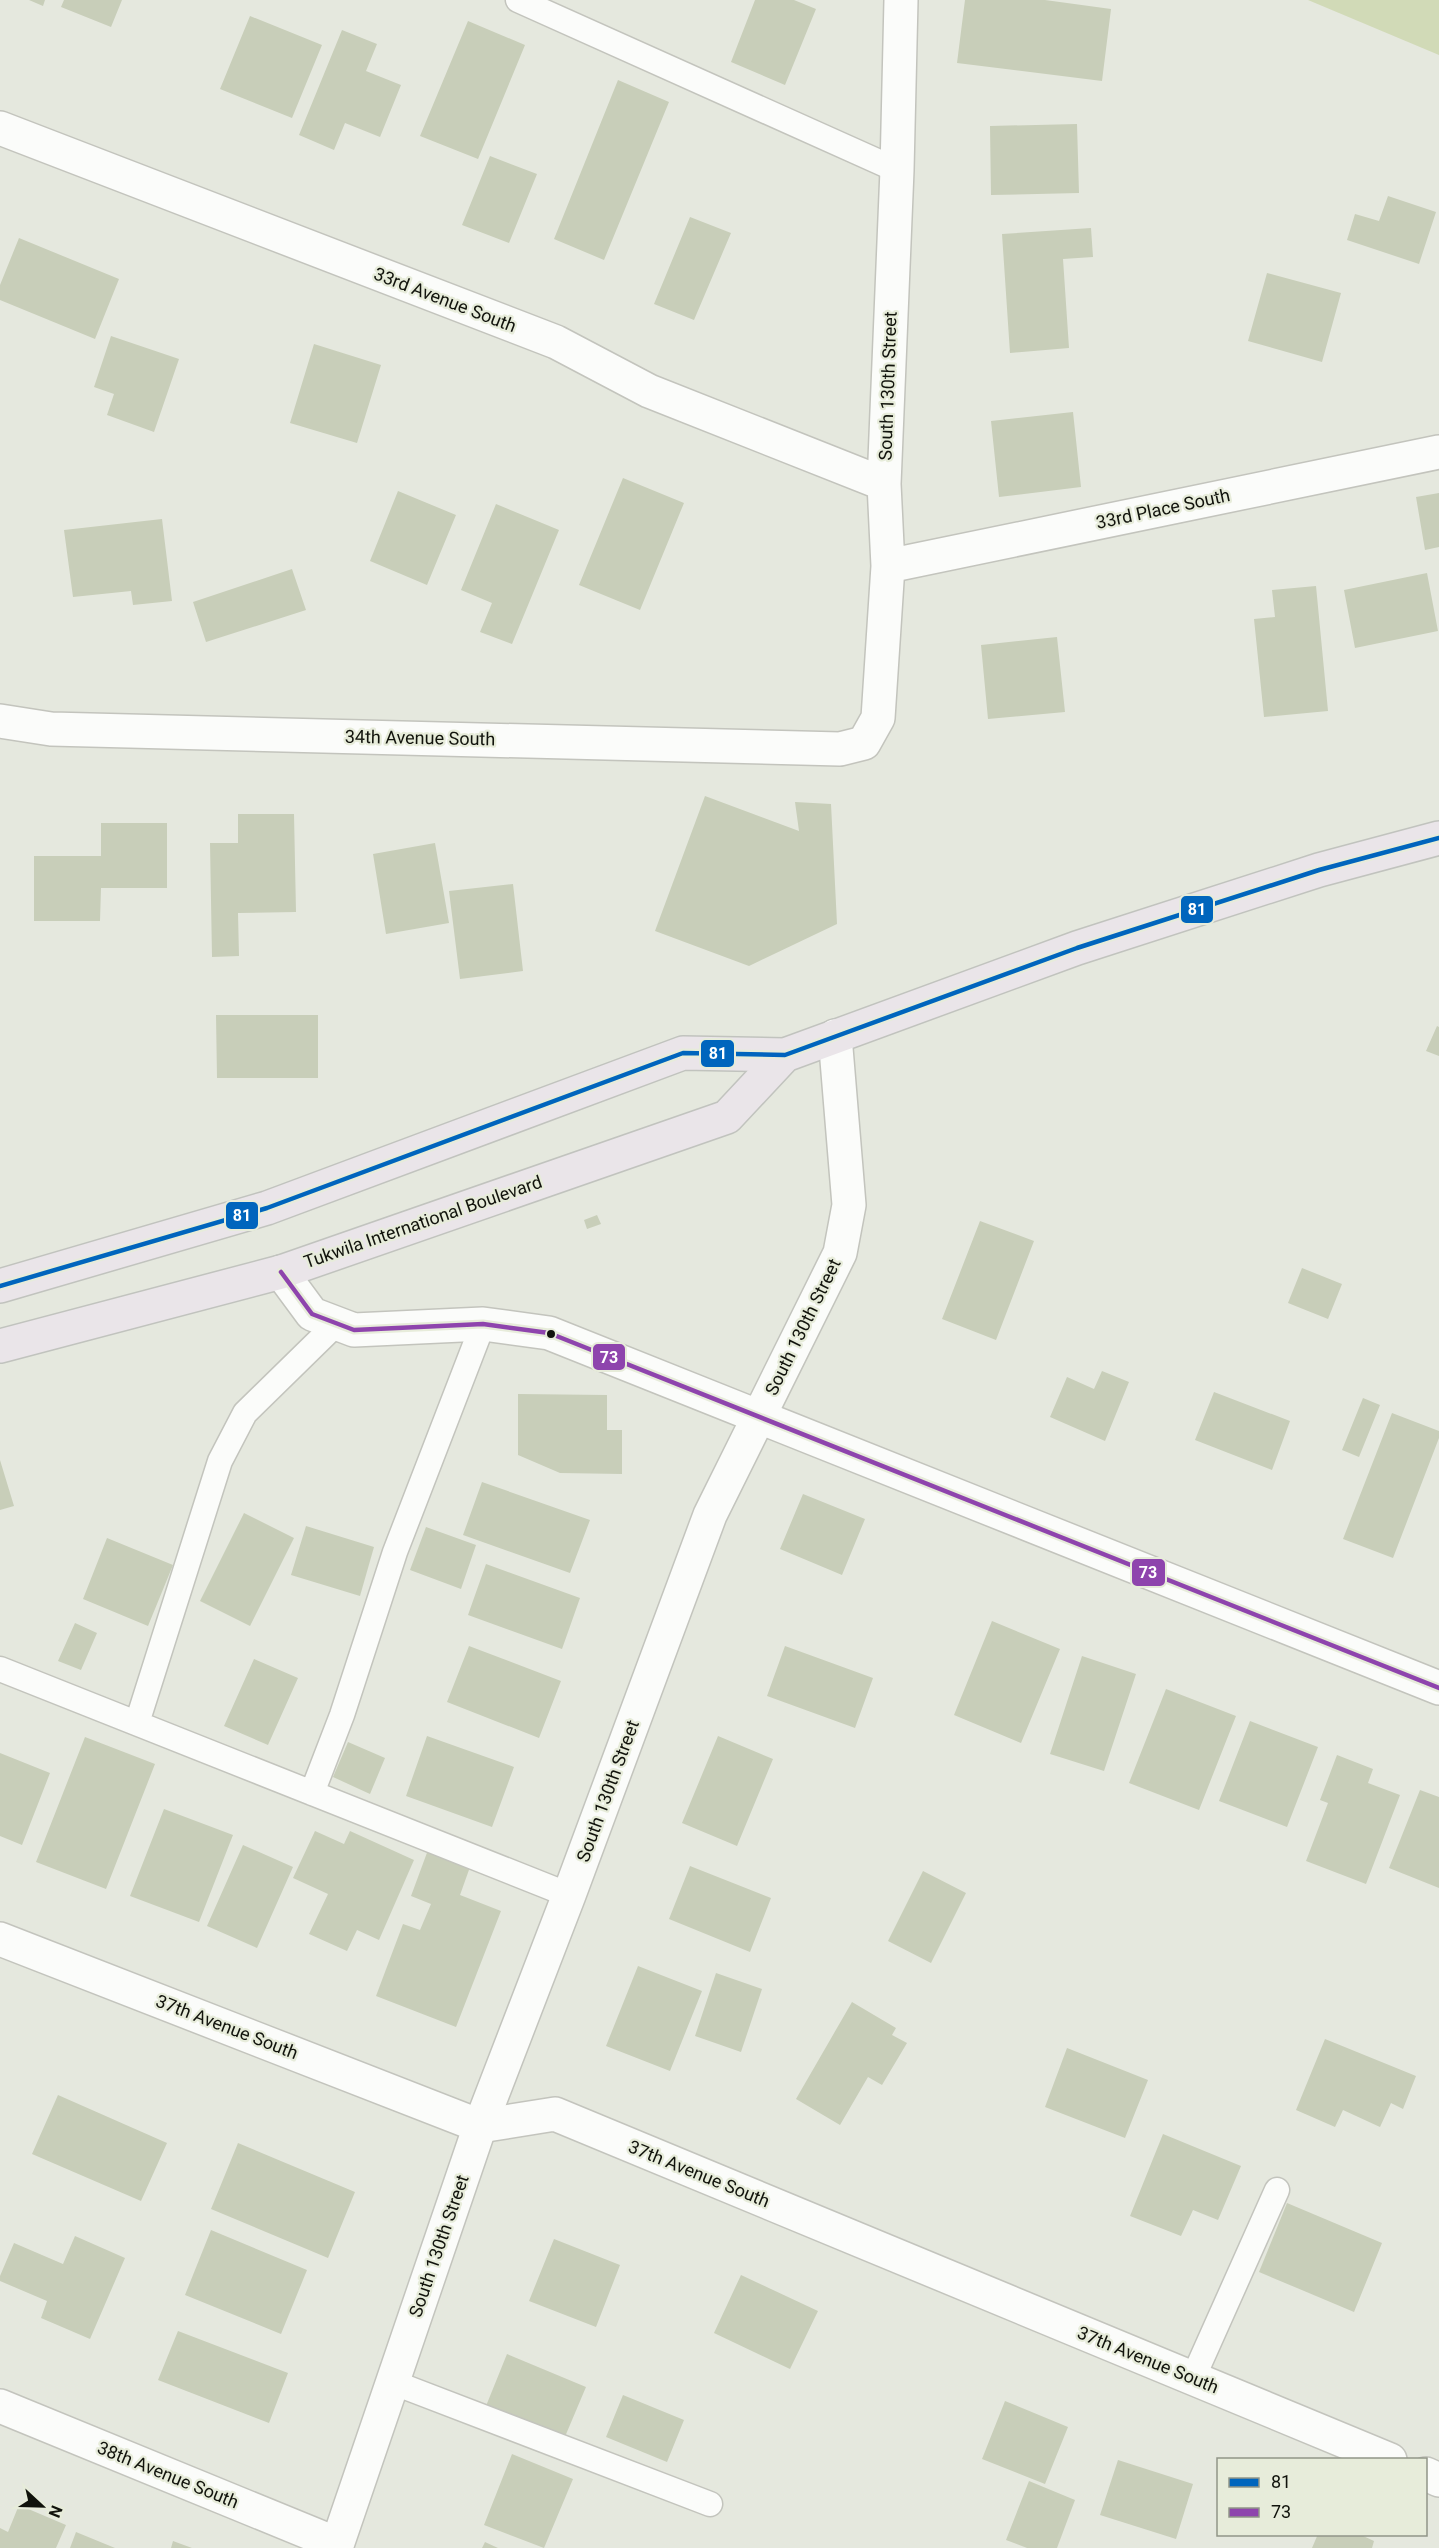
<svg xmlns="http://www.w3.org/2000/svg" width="1439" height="2548" font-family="Roboto,sans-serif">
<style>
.green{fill:#d1dab7}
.building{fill:#c8ceb9}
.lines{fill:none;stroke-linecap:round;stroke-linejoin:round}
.service-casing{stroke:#c3c4bd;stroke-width:27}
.minor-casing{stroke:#c3c4bd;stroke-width:36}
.tertiary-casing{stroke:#c3c4bd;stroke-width:36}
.primary-casing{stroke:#c1c3be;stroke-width:36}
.service{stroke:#fbfcfa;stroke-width:24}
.minor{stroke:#fbfcfa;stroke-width:33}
.tertiary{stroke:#fbfcfa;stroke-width:33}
.primary{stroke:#eae5e9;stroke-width:33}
.bus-1-casing{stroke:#e7ecda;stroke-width:9}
.bus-2-casing{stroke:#e7ecda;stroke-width:9}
.bus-1{stroke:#0065bd;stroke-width:4.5}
.bus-2{stroke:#8e44ad;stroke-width:4.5}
.bus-dot{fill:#11130c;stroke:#e7ecda;stroke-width:2}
.labels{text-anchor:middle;stroke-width:4.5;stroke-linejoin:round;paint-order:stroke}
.street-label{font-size:18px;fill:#11130c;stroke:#e7ecda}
.line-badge{stroke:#e7ecda;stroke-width:2}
.badge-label{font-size:16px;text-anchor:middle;font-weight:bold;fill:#fff}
</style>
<rect width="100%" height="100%" fill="#e5e8de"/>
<path class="green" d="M1308 0H1439V55Z"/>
<path class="building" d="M29 0H45L43 6Z
M64 0H122L111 27 61 7Z
M755 0H794L816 9 785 85 731 62Z
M965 0H1045L1111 9 1102 81 957 63Z
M250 16 322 45 292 118 220 89Z
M468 21 525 45 478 159 420 136Z
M342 30 377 44 366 71 401 85 380 137 345 123 334 150 299 135Z
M618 80 669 102 604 260 554 239Z
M1077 124 1079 193 991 195 990 126Z
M490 156 537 174 509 243 462 225Z
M1388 196 1436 212 1419 264 1347 240 1355 214 1379 221Z
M690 217 731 233 694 320 654 304Z
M1091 228 1093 257 1063 259 1069 348 1010 353 1002 234Z
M19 238 119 279 95 339 0 300V285Z
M1267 273 1341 293 1322 362 1248 341Z
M111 336 179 359 154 432 107 415 114 394 94 387Z
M314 344 381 365 357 443 290 423Z
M1073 412 1081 487 999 497 991 421Z
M623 478 684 503 640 610 579 585Z
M398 491 456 515 427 585 370 561Z
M1439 493V547L1425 550 1416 497Z
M496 504 559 530 512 644 480 632 492 603 461 590Z
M162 519 172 601 133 605 131 591 73 597 64 530Z
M292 569 306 610 206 642 193 602Z
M1427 573 1438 631 1355 648 1344 590Z
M1316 586 1328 711 1264 717 1254 619 1275 617 1272 590Z
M1057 637 1065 712 988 719 981 645Z
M705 796 799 831 795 802 831 804 837 924 749 966 655 931Z
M238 814H294L296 912 238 913 239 956 212 957 210 843H238Z
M101 823H167V888H101L100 921H34V856H101Z
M435 843 449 923 386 934 373 854Z
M513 884 523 971 460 979 449 891Z
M216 1015H318V1078H217Z
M1437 1026 1439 1027V1056L1426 1051Z
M597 1215 601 1224 587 1229 584 1220Z
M980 1221 1034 1241 996 1340 942 1319Z
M1302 1268 1342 1284 1328 1319 1288 1303Z
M1102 1371 1129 1382 1105 1441 1050 1417 1067 1377 1094 1389Z
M1214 1392 1290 1421 1272 1470 1195 1440Z
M518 1394 607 1395V1430H622V1474L560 1473 518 1455Z
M1363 1398 1380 1405 1359 1457 1342 1450Z
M1392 1413 1439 1431V1438L1393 1558 1343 1539Z
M0 1460 14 1506 0 1510Z
M482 1482 590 1520 570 1573 463 1535Z
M803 1494 865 1519 842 1575 780 1549Z
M244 1513 294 1538 250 1626 200 1601Z
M306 1526 374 1547 360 1596 291 1575Z
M426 1527 476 1545 461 1589 410 1570Z
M107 1538 173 1565 148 1626 83 1599Z
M486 1564 580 1598 562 1649 468 1615Z
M992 1621 1060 1649 1021 1743 954 1715Z
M75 1623 97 1633 81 1670 58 1661Z
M469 1646 561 1681 539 1738 447 1702Z
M785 1646 873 1678 855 1728 767 1696Z
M1082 1656 1136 1674 1104 1771 1050 1754Z
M254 1659 298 1678 268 1745 224 1726Z
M1166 1689 1236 1716 1199 1810 1129 1783Z
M1250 1721 1318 1747 1287 1827 1219 1801Z
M427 1736 514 1767 492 1827 406 1796Z
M718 1736 773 1759 737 1846 682 1823Z
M85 1737 155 1764 106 1889 36 1862Z
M348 1742 385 1758 370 1794 333 1777Z
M0 1753 50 1773 22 1845 0 1836Z
M1337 1755 1373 1769 1368 1783 1400 1795 1366 1884 1306 1861 1328 1803 1320 1800Z
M1420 1790 1439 1797V1888L1389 1868Z
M164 1809 233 1835 199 1922 130 1896Z
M315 1831 344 1844 350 1831 414 1860 379 1940 357 1930 347 1951 309 1934 328 1894 293 1878Z
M243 1845 293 1867 257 1948 207 1926Z
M428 1850 470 1867 460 1895 501 1911 456 2027 376 1996 403 1924 420 1930 431 1904 411 1896Z
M690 1866 771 1898 750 1952 669 1919Z
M923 1871 966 1893 931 1963 888 1941Z
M638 1966 702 1991 670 2071 606 2046Z
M716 1973 762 1989 741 2052 695 2036Z
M852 2002 896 2028 892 2035 907 2043 882 2085 868 2077 840 2125 796 2099Z
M1325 2039 1416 2076 1403 2109 1391 2103 1380 2127 1343 2110 1335 2127 1296 2110Z
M1067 2048 1148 2080 1125 2138 1045 2107Z
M58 2095 167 2143 141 2201 32 2154Z
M1163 2134 1241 2166 1218 2220 1193 2210 1181 2236 1130 2216Z
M238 2143 355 2192 328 2258 211 2209Z
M1287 2203 1382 2243 1354 2312 1259 2272Z
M211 2230 307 2270 281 2334 185 2295Z
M75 2236 125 2258 90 2339 41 2318 47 2301 0 2281V2276L14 2243 63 2264Z
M554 2239 620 2265 596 2327 529 2301Z
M741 2275 818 2311 790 2369 714 2333Z
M178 2331 288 2373 269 2423 158 2380Z
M507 2354 586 2387 564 2439 486 2406Z
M623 2395 684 2420 667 2462 606 2437Z
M1005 2401 1068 2427 1045 2484 982 2459Z
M512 2454 573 2479 544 2548 484 2525Z
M1118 2460 1193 2484 1176 2539 1100 2515Z
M1029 2481 1075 2500 1057 2548H1027L1006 2540Z
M19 2505 66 2525 56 2548H0V2528L8 2532Z
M76 2532 115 2548H70Z
M1318 2534H1359L1374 2541 1372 2548H1312Z
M173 2541 192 2548H171Z
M485 2542 498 2548H482Z"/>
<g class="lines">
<g class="service-casing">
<path id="service" d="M518 0 897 170
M0 1669 569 1895
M137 1723 220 1461 245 1413 337 1323
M312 1793 342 1715 395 1552 483 1324
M1193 2378 1277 2190
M392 2382 710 2504"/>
</g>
<g class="minor-casing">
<path id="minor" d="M0 128 556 342 649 391 884 484
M888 566 1439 452
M0 721 51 729 840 749 864 743 878 718 888 566 884 484 897 170 901 0
M281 1272 312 1314 354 1330 483 1324 549 1333 1439 1688
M0 1939 480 2126 555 2114 1390 2460
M0 2406 337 2544
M1426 2474 1439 2480"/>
</g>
<g class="tertiary-casing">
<path id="tertiary" d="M336 2548 480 2126 569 1895 710 1515 840 1253 849 1205 835 1036"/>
</g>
<g class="primary-casing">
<path id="primary" d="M0 1286 267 1208 683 1053 785 1055 1077 948 1319 870 1439 838
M0 1346 281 1272 727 1117 785 1055"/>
</g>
<use href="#service" class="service"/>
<use href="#minor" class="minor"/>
<use href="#tertiary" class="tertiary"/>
<use href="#primary" class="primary"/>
<g class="bus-1-casing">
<path id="bus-1" d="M0 1286 267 1208 683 1053 785 1055 1077 948 1319 870 1439 838"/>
</g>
<g class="bus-2-casing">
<path id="bus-2" d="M281 1272 312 1314 354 1330 483 1324 549 1333 1439 1688"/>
</g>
<use href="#bus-1" class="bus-1"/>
<use href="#bus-2" class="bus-2"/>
</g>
<circle class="bus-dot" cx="551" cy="1334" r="5"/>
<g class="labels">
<g class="street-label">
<text transform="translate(445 300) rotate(21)" y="6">33rd Avenue South</text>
<text transform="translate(888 386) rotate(-88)" y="6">South 130th Street</text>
<text transform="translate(1163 509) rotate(-12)" y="6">33rd Place South</text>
<text transform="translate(420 738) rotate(1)" y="6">34th Avenue South</text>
<text transform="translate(423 1222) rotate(-19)" y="6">Tukwila International Boulevard</text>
<text transform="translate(803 1327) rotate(-64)" y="6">South 130th Street</text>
<text transform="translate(608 1791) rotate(-70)" y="6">South 130th Street</text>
<text transform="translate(227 2027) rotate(21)" y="6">37th Avenue South</text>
<text transform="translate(699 2174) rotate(22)" y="6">37th Avenue South</text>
<text transform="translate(439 2246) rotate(-71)" y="6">South 130th Street</text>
<text transform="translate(1148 2360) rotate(22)" y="6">37th Avenue South</text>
<text transform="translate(168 2475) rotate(22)" y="6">38th Avenue South</text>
</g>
</g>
<g class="line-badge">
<rect x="1180" y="895" width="34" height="29" rx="6" fill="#0065bd"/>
<rect x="700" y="1039" width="35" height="29" rx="6" fill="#0065bd"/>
<rect x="225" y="1201" width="34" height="29" rx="6" fill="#0065bd"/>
<rect x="592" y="1343" width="34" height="28" rx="6" fill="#8e44ad"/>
<rect x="1131" y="1558" width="35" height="29" rx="6" fill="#8e44ad"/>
</g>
<g class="badge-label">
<text x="1197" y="915">81</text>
<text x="718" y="1059">81</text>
<text x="242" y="1221">81</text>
<text x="609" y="1363">73</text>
<text x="1148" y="1578">73</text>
</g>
<rect x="1217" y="2458" width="210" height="78" fill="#e7ecda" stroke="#919588" stroke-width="1.5"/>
<rect x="1229" y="2478" width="30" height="9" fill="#0065bd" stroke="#919588" stroke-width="1.5"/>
<text x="1271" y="2488" font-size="18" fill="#11130c">81</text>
<rect x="1229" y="2508" width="30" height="9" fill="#8e44ad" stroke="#919588" stroke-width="1.5"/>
<text x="1271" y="2518" font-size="18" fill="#11130c">73</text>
<g transform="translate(42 2506) rotate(112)" stroke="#e7ecda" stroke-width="4.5" paint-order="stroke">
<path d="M0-4.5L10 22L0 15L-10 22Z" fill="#11130c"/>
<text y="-9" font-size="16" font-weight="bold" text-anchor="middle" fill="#11130c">N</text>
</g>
</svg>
